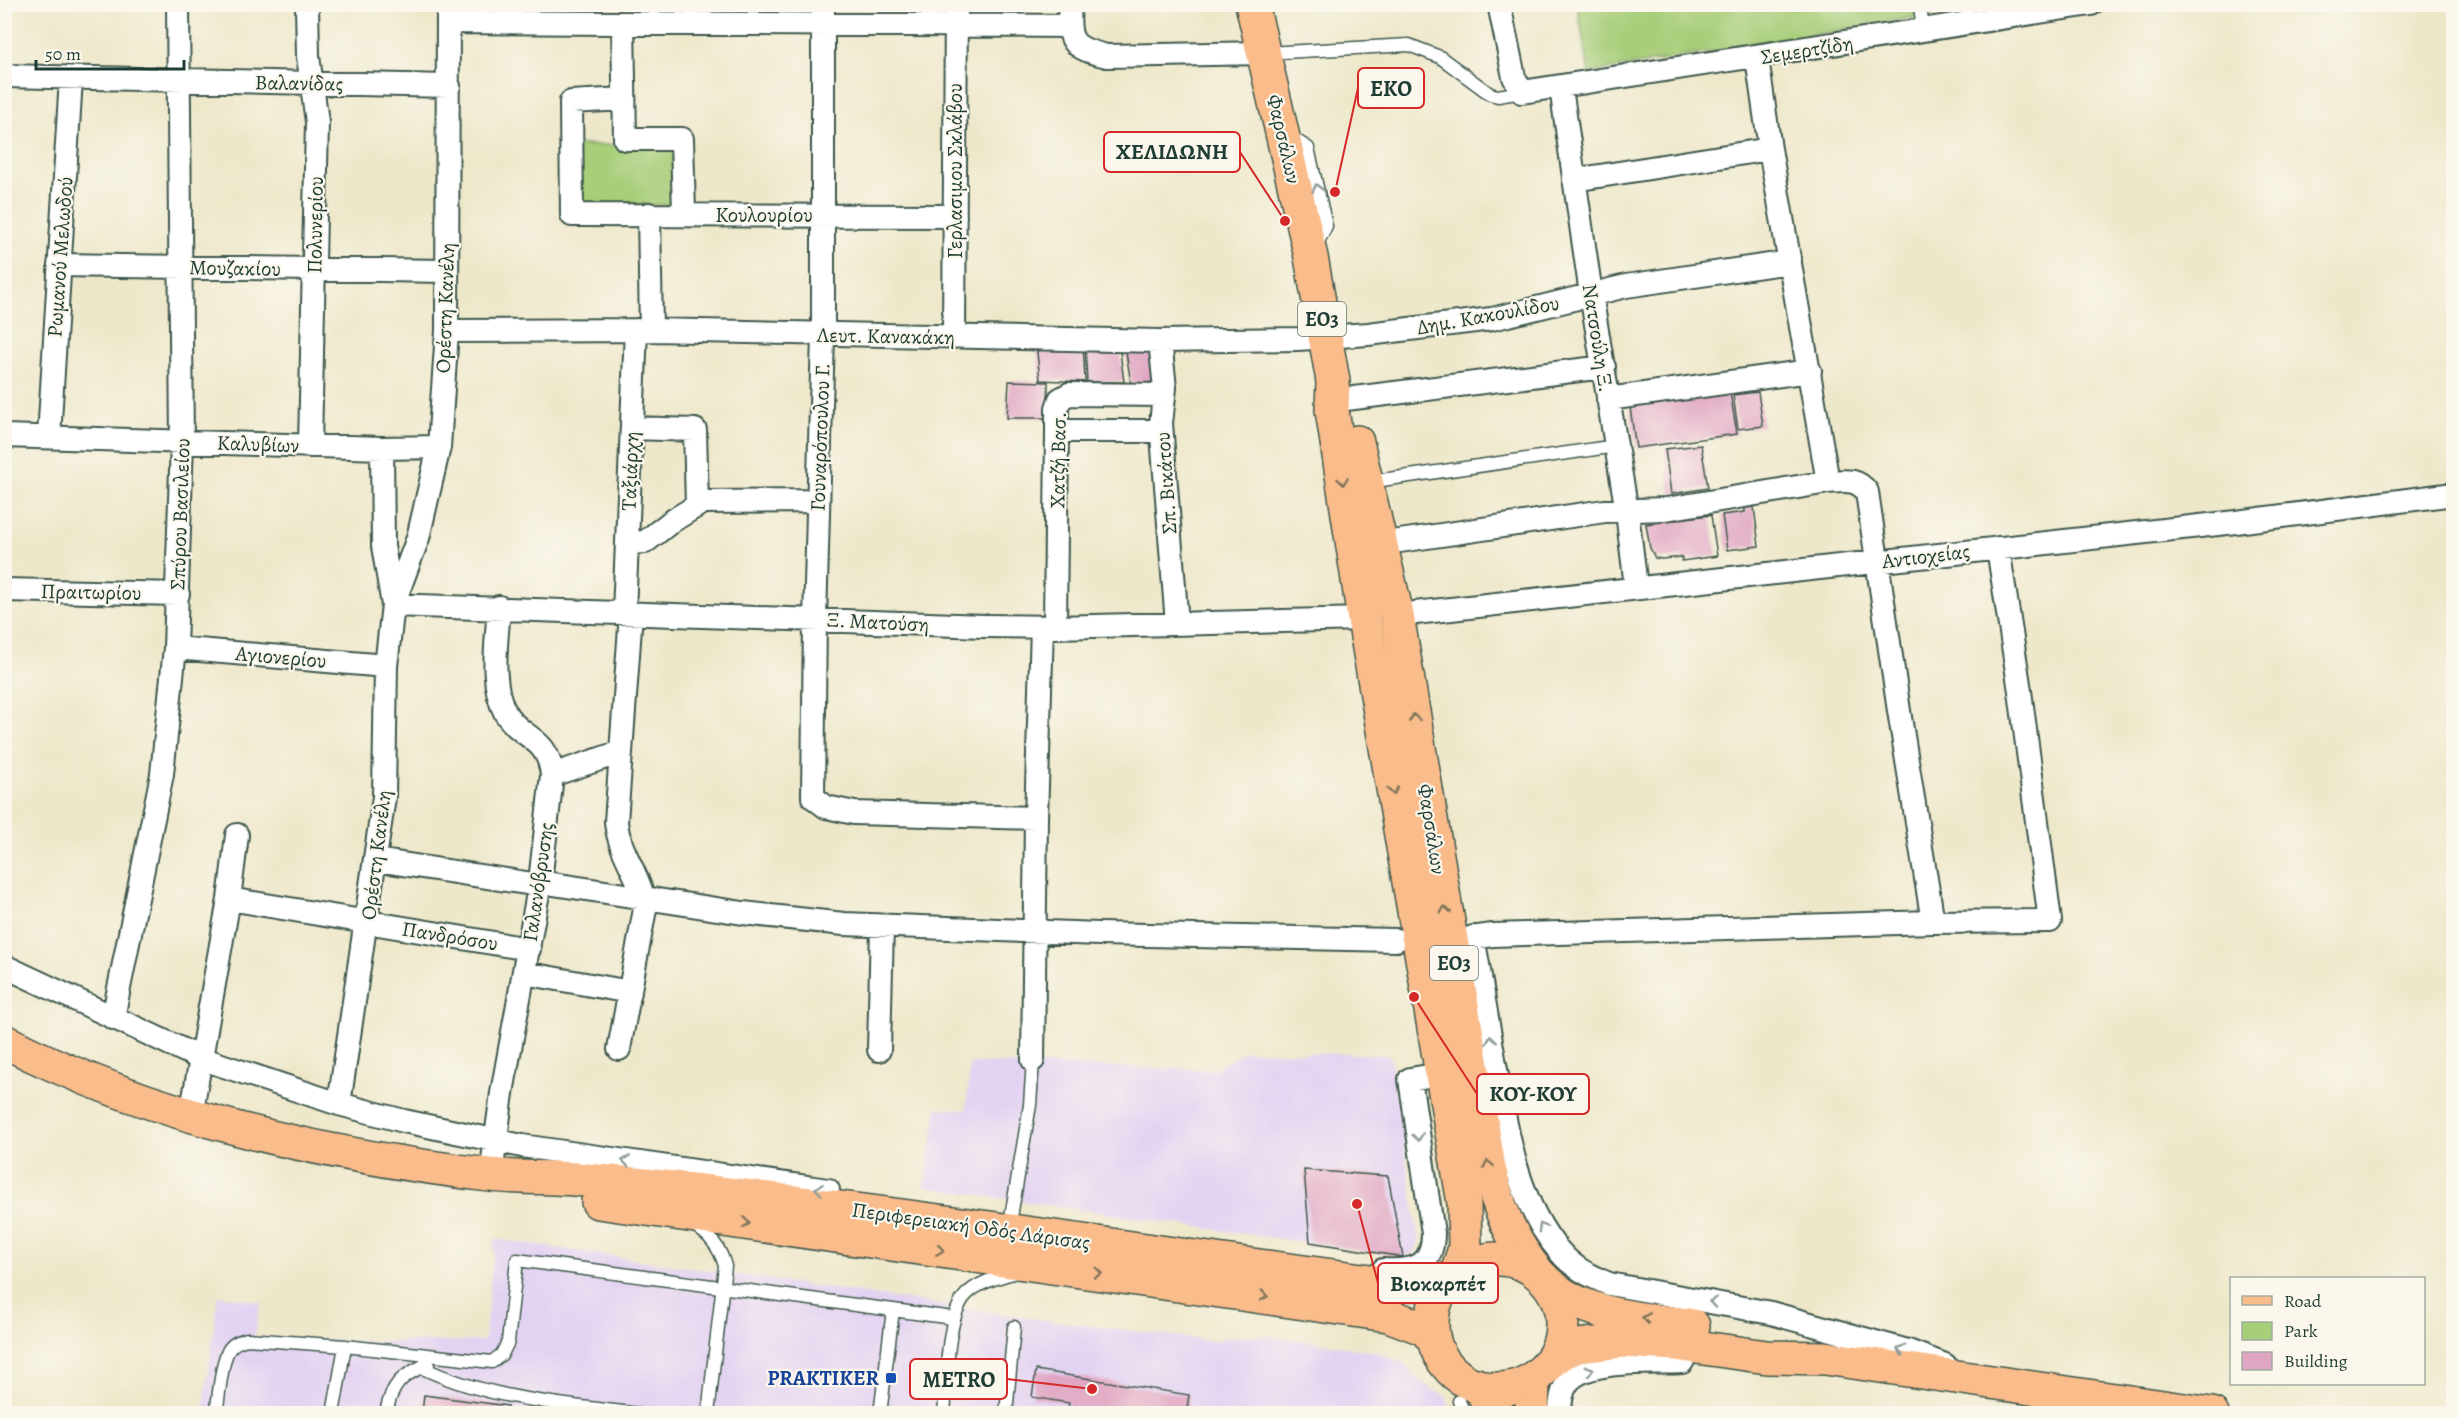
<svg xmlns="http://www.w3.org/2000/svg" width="2458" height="1418" font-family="Alegreya,serif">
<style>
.built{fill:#e3d3f2}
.green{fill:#a7ce79;stroke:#638656;stroke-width:1.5}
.building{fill:#e0a5c3}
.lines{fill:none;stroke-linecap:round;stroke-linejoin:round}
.lane-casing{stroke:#3e574b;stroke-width:15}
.street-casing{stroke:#3e574b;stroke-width:26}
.primary-casing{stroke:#3e574b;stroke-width:36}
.highway-casing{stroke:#3e574b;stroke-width:36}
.lane{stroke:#fff;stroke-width:12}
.street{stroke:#fff;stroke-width:22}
.primary{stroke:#fabc8b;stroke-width:33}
.highway{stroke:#fabc8b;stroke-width:33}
.oneway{stroke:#8f9e9a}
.oneway2{stroke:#82765b}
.transit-dot{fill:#1a4fb4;stroke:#fbf7ec;stroke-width:2}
.labels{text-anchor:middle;stroke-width:4.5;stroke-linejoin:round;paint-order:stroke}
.shield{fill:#fbf7ec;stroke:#61756b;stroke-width:1.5}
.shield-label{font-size:20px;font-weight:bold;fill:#1f3d34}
.street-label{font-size:21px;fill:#1f3d34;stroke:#fbf7ec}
.transit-label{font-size:21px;font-weight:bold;fill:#164399;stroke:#fbf7ec;text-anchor:end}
.leader{fill:none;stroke:#d62828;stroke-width:2}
.callout-dot{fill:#d62828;stroke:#fbf7ec;stroke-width:2}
.callout{fill:#fbf7ec;stroke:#d62828;stroke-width:2}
.callout-label{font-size:22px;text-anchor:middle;font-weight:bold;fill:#1f3d34}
</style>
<rect width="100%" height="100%" fill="#fbf7ec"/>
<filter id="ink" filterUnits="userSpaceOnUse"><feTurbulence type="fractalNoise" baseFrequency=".0167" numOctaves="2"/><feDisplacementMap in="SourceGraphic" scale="12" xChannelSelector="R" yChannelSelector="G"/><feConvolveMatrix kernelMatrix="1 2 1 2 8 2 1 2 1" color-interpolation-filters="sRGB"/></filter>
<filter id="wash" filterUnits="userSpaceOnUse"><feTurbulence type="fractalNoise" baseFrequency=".008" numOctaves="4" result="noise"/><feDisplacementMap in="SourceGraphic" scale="24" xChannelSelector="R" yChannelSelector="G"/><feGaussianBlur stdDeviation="1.35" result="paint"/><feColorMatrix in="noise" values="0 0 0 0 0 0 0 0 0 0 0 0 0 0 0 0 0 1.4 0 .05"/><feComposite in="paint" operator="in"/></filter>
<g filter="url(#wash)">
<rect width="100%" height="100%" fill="#eee8cb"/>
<path class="built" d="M1245 1051 1390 1055 1419 1240 1415 1252 1403 1257 925 1187 937 1108 966 1110 970 1063 1213 1070Z
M495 1239 1050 1321 1214 1341 1224 1338 1264 1336 1329 1344 1374 1352 1402 1362 1416 1378 1433 1390 1445 1395 1452 1413 203 1414 218 1295 261 1302 254 1337 368 1342 484 1341Z"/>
<path class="green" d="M1577 4 1988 5 1589 73Z
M576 145H674L676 205 575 204Z"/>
<g id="blocks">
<path class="building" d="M1036 343H1083L1085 382 1040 380Z
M1085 344H1119L1124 382H1087Z
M1150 347 1157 382 1131 384 1126 352Z
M1009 381 1048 382V418H1007Z
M1730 392 1737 434 1636 448 1630 407Z
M1758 392 1763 426 1738 429 1733 395Z
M1701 445 1708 488 1671 494 1665 449Z
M1754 507 1759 546 1727 550 1722 515 1745 512V508Z
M1686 515V518L1711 515 1717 556 1682 561V557L1662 559 1655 558 1650 548 1646 524 1662 522V518L1671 516 1672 520H1677L1676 517Z
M1304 1170 1388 1176 1403 1257 1310 1242Z
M1036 1370 1189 1395 1186 1414H1067L1069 1403 1032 1397Z
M424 1395 508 1406 507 1414H422Z"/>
</g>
</g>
<g filter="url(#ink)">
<use href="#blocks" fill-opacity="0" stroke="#3e574b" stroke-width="1.5"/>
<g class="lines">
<g class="lane-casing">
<path id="lane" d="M1920 4 1923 32
M1966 4 1970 24
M1266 53 1409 45 1440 57 1490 94 1498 96 1522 92
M1289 136 1308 148 1326 226 1315 248
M1368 482 1616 446
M1011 1217 1030 1105 1033 1060
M693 1225C710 1234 720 1248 725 1266L708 1414
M421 1367C488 1400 565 1404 637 1414
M1459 1401 1464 1414
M216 1414C219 1398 221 1359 230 1348 235 1342 240 1341 247 1339L345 1346
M333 1414 345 1346 492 1362 502 1354 508 1342 517 1260 953 1318
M386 1414C391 1384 402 1375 428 1364
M880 1414 893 1310
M944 1414C947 1383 945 1311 969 1292 982 1281 1000 1277 1016 1272
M1006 1414 1014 1327"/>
</g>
<g class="street-casing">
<path id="street" d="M307 4 308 56 317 122 310 446
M448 4 447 331 439 447 418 538 393 605 984 626 1055 627 1364 619
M823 4V335L815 620 813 797 826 807 854 813 1036 818
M1070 4C1067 41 1071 48 1107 56L1264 53
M1499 4 1514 77 1522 92 2091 4
M448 22 1068 26
M623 23 625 139H682L684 214
M1757 58 1770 149 1828 482
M4 76 449 86
M1561 88 1591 294 1627 512 1636 587
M624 99 571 102 572 215 955 216
M1574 180 1770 149
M649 214 651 330
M59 265 447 271
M447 331 651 330 1160 341 1298 339 1368 334 1492 319 1626 286 1790 262
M954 337 956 4
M1160 341 1165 388 1161 423 1177 624
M1346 399 1604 367
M1608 399 1810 371
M632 428 695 430 697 505
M1057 431H1161
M4 436 382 448 439 447
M49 437 71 78
M627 543 645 542 672 521 703 502 818 501
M1379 544 1605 511 1666 509 1828 482C1845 481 1857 478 1867 492L1899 711 1933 922
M4 590 178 594
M624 613 636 330
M1397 615 2236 522 2454 494
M1055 627 1057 431V408L1060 399 1069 394 1164 395
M175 648 386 666
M552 775 621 752
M376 860 539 885
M540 882 743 913 844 924 1099 934 1396 940
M229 899 529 949
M1473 937C1481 979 1487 1021 1495 1064 1506 1127 1516 1202 1560 1252 1573 1268 1590 1276 1609 1284L1771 1313 1908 1351 1945 1365
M1450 941 1493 935 1933 922 2050 921 2020 691 1998 548
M4 966 200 1058 339 1104 404 1121 522 1146 828 1190
M524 973 630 992
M113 1018 162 774 175 648 182 441 178 4
M619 1049 645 909C642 877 619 854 616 822L631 613
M879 1050 882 926
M1033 1060 1036 818 1042 627
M339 1104 384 797 386 666 393 605 383 546 382 448
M191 1115 229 899 237 835
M491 1175 502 1093 540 882 552 775C548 736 522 740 506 714 489 684 497 640 499 607
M1383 1270C1413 1272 1433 1267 1433 1233L1410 1079 1441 1074
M1560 1414C1560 1403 1561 1391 1568 1382 1587 1358 1654 1364 1682 1362L1691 1346"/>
</g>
<g class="primary-casing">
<path id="primary" d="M1252 4 1311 257 1333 381 1332 410 1364 619 1464 1203 1465 1248 1457 1273
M1357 442 1397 615 1489 1168C1498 1208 1512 1241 1538 1273
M1476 1385 1483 1392 1494 1414
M1532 1414 1533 1384 1537 1375"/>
</g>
<g class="highway-casing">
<path id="highway" d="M4 1041C154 1118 323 1155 489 1175 517 1178 546 1177 574 1179 631 1183 687 1189 744 1196 960 1221 1176 1256 1392 1284H1424L1450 1280
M598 1202 1388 1315 1425 1329 1434 1340
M1432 1324a65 65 0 1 1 130 0a65 65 0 1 1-130 0Z
M1547 1282C1585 1318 1644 1318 1693 1326
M1549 1363 1562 1353 1578 1346 1622 1341 1675 1344 1767 1357 1825 1358 2212 1414"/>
</g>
<use href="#lane" class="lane"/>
<use href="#street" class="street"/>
<use href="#primary" class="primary"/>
<use href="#highway" class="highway"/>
</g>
<defs><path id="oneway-chevron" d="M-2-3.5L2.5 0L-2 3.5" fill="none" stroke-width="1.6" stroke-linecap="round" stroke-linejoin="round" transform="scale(1.5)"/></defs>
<g class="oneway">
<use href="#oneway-chevron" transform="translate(1317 188) rotate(-103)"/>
<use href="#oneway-chevron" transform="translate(1491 1040) rotate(-99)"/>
<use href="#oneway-chevron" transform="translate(1418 1137) rotate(82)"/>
<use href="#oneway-chevron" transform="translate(626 1161) rotate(-172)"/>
<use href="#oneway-chevron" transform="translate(819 1189) rotate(-172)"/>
<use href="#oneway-chevron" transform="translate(1542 1227) rotate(-120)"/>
<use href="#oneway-chevron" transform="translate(1713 1302) rotate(-171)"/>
<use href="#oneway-chevron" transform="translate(1901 1350) rotate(-165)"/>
<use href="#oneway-chevron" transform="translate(1590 1370) rotate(-18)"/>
</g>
<g class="oneway2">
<use href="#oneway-chevron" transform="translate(1343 481) rotate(81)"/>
<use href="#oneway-chevron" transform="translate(1414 718) rotate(-99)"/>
<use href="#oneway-chevron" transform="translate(1393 791) rotate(81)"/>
<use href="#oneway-chevron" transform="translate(1445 910) rotate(-99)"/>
<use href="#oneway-chevron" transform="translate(1488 1164) rotate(-101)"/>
<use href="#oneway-chevron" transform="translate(746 1223) rotate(8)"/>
<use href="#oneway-chevron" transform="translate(940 1250) rotate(8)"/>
<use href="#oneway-chevron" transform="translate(1098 1273) rotate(8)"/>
<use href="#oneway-chevron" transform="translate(1264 1296) rotate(8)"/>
<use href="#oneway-chevron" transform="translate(1646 1318) rotate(-171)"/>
</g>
</g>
<rect class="transit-dot" x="885" y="1372" width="12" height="12" rx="3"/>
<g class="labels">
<g class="shield">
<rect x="1298" y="302" width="48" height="34" rx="4.5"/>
<rect x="1430" y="946" width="48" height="34" rx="4.5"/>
</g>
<g class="shield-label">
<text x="1322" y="326">ΕΟ3</text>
<text x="1454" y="970">ΕΟ3</text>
</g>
<g class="street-label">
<text transform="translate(1807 50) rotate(-9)" y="7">Σεμερτζίδη</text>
<text transform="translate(299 83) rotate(1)" y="7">Βαλανίδας</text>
<text transform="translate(1284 139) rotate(77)" y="7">Φαρσάλων</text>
<text transform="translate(955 171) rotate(-90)" y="7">Γερλασιμου Σκλάβου</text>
<text x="764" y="222">Κουλουρίου</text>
<text transform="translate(315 225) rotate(-89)" y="7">Πολυνερίου</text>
<text transform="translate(60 257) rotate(-86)" y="7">Ρωμανού Μελωδού</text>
<text transform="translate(235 268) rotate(1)" y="7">Μουζακίου</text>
<text transform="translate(445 308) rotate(-88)" y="7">Ορέστη Κανέλη</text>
<text transform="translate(1488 315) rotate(-10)" y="7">Δημ. Κακουλίδου</text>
<text transform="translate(886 336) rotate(1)" y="7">Λευτ. Κανακάκη</text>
<text transform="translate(1598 338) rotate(81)" y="7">Νατσούλη Ξ.</text>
<text transform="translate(820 437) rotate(-88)" y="7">Γουναρόπουλου Γ.</text>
<text transform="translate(258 444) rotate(2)" y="7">Καλυβίων</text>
<text transform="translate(1058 460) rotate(-89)" y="7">Χατζή Βασ.</text>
<text transform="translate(630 471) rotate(-88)" y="7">Ταξιάρχη</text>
<text transform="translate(1166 483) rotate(-94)" y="7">Σπ. Βικάτου</text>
<text transform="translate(180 514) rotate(-88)" y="7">Σπύρου Βασιλείου</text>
<text transform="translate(1926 556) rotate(-7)" y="7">Αντιοχείας</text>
<text transform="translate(91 592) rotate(1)" y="7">Πραιτωρίου</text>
<text transform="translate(878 622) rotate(3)" y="7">Ξ. Ματούση</text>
<text transform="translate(281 657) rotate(5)" y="7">Αγιονερίου</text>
<text transform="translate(1432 829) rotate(81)" y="7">Φαρσάλων</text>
<text transform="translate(376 855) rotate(-83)" y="7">Ορέστη Κανέλη</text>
<text transform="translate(538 882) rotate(-82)" y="7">Γαλανόβρυσης</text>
<text transform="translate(450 936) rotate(9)" y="7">Πανδρόσου</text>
<text transform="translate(971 1226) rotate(8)" y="7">Περιφερειακή Οδός Λάρισας</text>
</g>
<g class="transit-label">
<text x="879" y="1385">PRAKTIKER</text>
</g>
</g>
<path class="leader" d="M1335 192L1358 88M1285 221L1240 152M1414 997L1477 1094M1357 1204L1378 1283M1092 1389L1007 1379"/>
<g class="callout-dot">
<circle cx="1335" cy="192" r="6"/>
<circle cx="1285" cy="221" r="6"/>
<circle cx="1414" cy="997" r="6"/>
<circle cx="1357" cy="1204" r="6"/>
<circle cx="1092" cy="1389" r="6"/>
</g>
<g class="callout">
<rect x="1358" y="68" width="66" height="40" rx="6"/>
<rect x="1104" y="132" width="136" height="40" rx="6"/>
<rect x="1477" y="1074" width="112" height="40" rx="6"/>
<rect x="1378" y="1263" width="120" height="40" rx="6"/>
<rect x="910" y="1359" width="97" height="40" rx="6"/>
</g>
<g class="callout-label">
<text x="1391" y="96">EKO</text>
<text x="1172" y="159">ΧΕΛΙΔΩΝΗ</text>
<text x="1533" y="1101">ΚΟΥ-ΚΟΥ</text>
<text x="1438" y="1291">Βιοκαρπέτ</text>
<text x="959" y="1387">METRO</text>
</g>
<rect width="2458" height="1418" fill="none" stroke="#fbf7ec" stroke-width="24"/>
<rect x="2230" y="1277" width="195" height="108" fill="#fbf7ec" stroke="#a3ada2" stroke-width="1.5"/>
<rect x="2242" y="1296" width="30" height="9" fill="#fabc8b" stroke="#a3ada2" stroke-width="1.5"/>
<text x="2284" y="1307" font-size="18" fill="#1f3d34">Road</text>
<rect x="2242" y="1322" width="30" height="18" fill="#a7ce79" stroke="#a3ada2" stroke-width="1.5"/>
<text x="2284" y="1337" font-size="18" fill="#1f3d34">Park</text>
<rect x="2242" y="1352" width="30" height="18" fill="#e0a5c3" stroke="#a3ada2" stroke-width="1.5"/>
<text x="2284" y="1367" font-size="18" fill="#1f3d34">Building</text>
<path d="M36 60v9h148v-9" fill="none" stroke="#1f3d34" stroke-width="3"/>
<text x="45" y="60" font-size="18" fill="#1f3d34" stroke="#fbf7ec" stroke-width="4.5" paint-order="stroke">50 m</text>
</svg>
